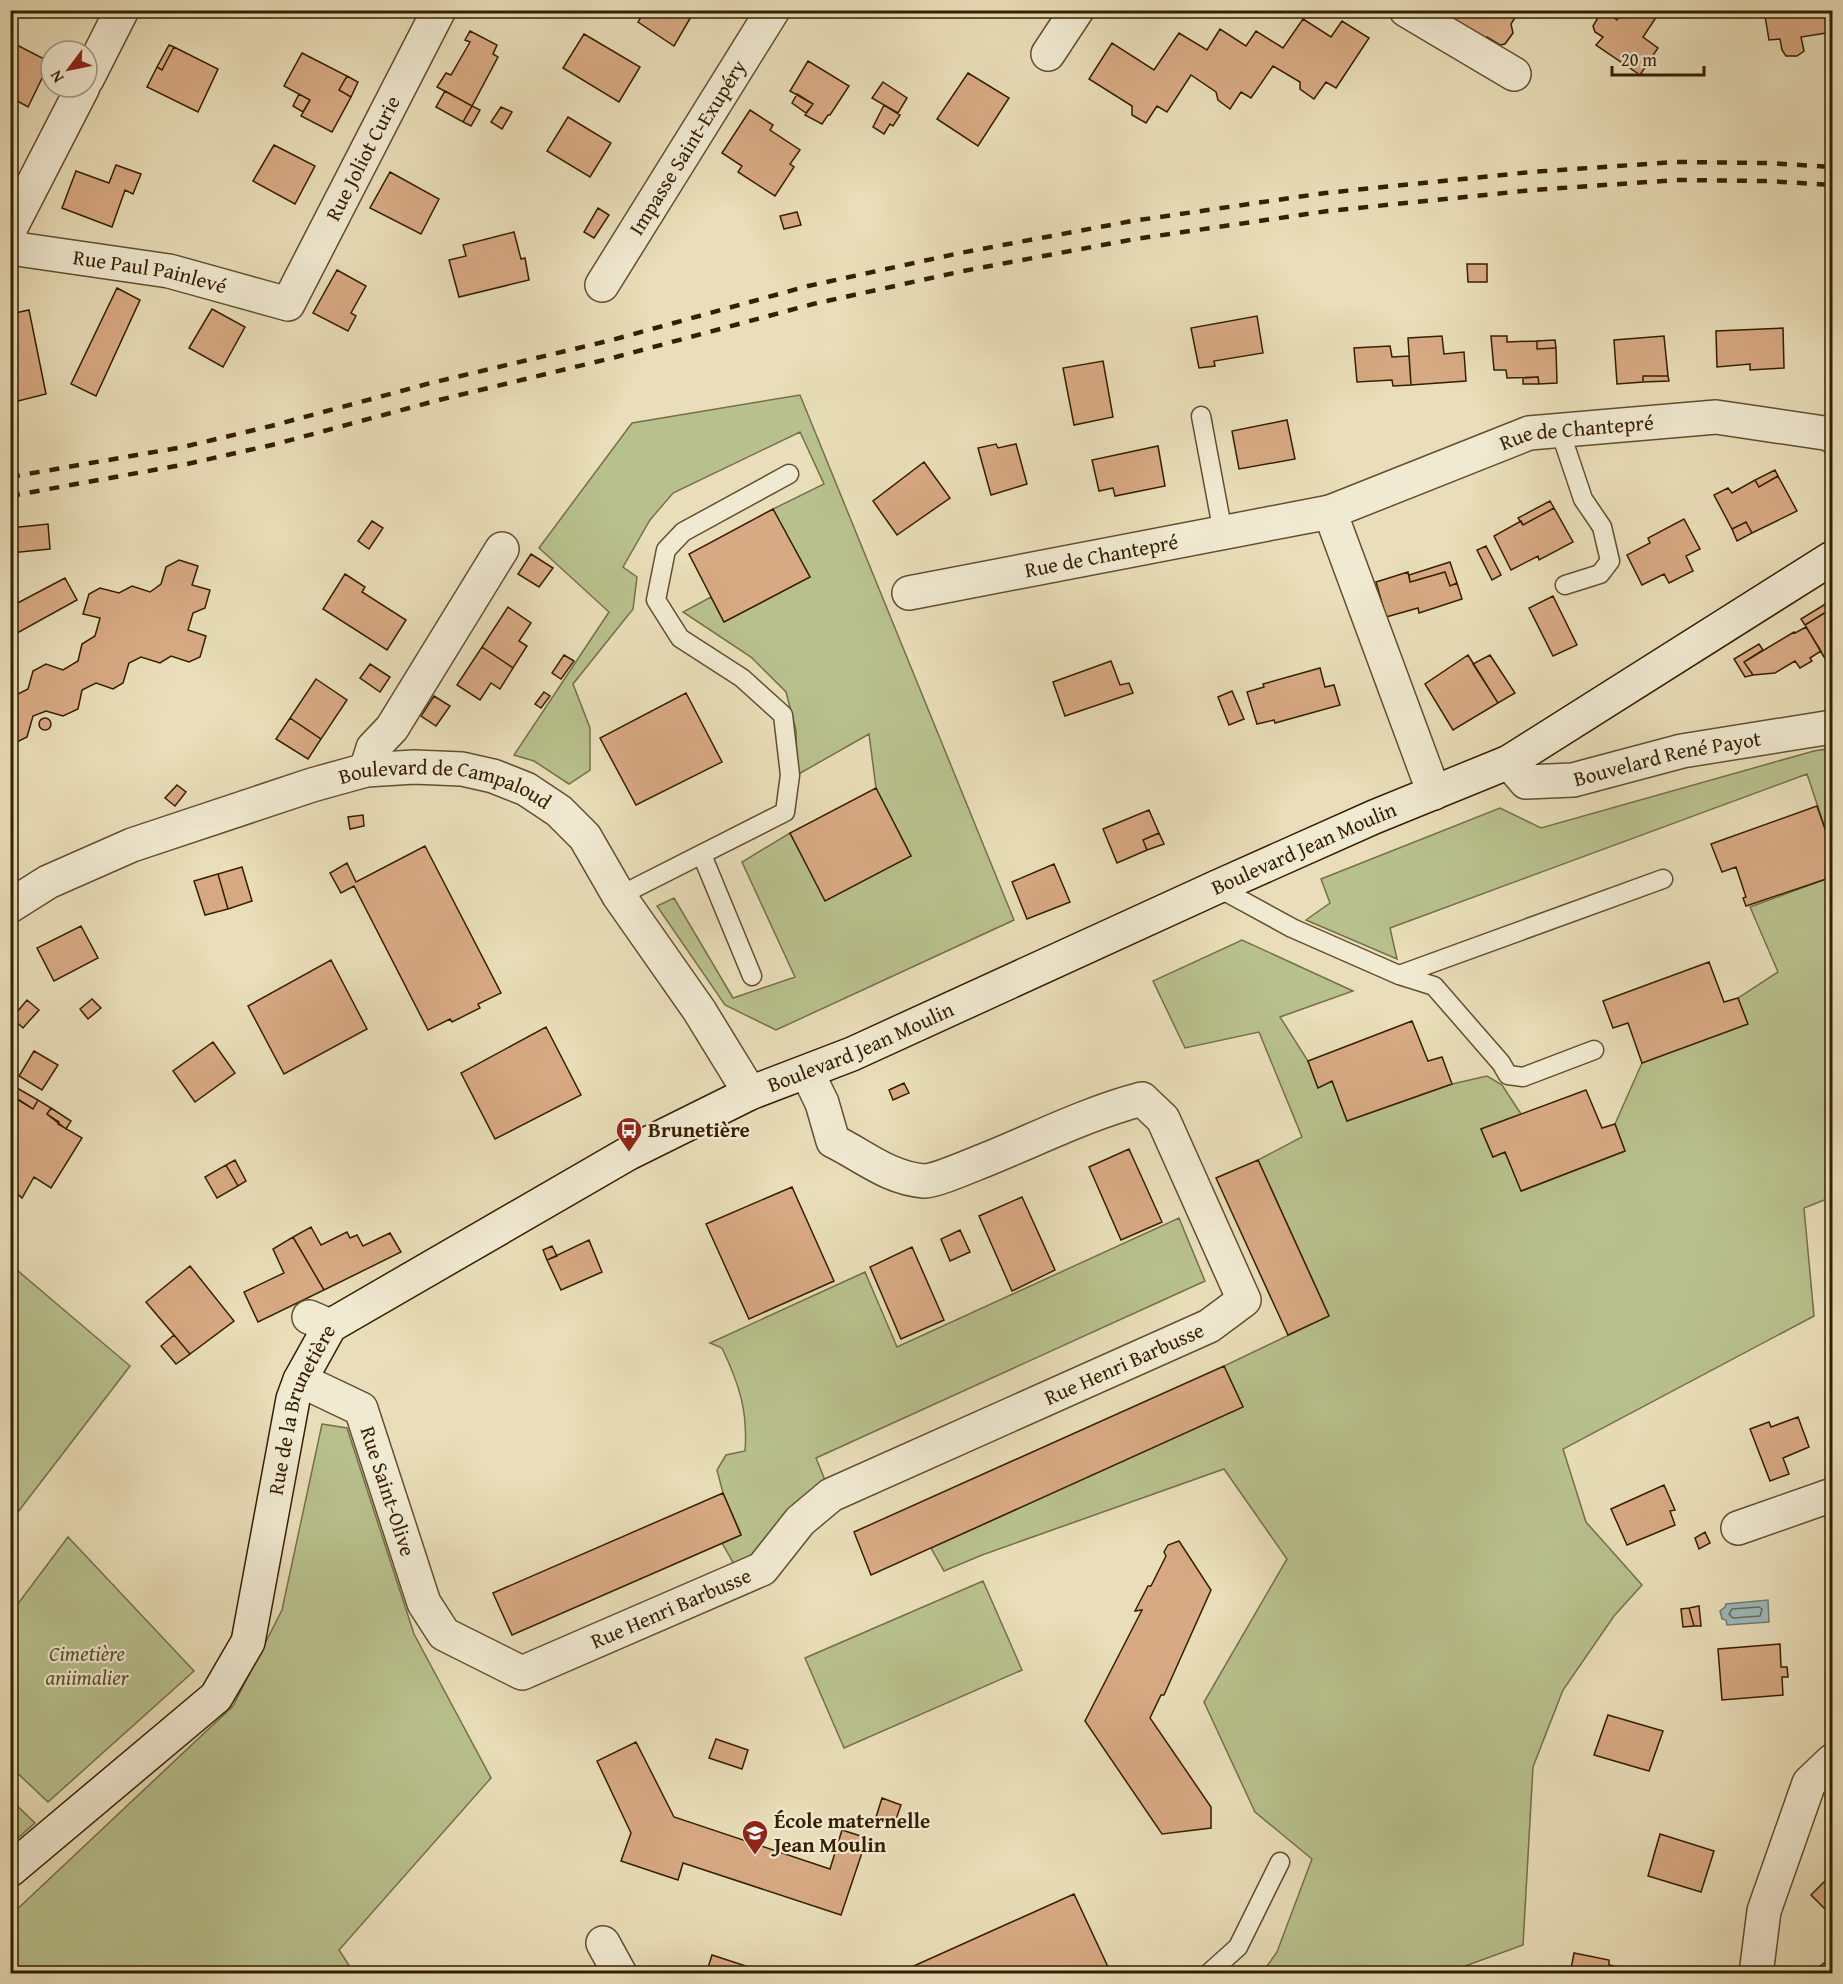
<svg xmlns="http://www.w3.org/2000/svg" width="1843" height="1984" font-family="'Gentium Book Plus',serif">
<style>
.green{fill:#b8c18e;stroke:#767047;stroke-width:1.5}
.water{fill:#9cb9ba;stroke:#737b70;stroke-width:1.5}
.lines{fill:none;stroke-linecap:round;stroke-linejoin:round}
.shore{stroke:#686c5d;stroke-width:1.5}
.building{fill:#d8aa84;stroke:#351f00;stroke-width:1.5}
.lane-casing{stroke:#624f2e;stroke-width:21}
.street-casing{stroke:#624f2e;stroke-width:36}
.secondary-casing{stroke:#351f00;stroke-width:36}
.lane{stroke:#f1ead2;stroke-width:18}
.street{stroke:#f1ead2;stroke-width:33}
.secondary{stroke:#f1ead2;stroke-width:33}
.rail{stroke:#351f00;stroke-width:4.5;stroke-dasharray:10 10;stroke-linecap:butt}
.labels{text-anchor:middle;stroke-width:4.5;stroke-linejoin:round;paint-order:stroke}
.street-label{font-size:21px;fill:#351f00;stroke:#f1ead2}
.poi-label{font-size:21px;font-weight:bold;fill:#351f00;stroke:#f1ead2;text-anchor:start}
.park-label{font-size:21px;font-style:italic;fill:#5c502b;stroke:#f1ead2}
</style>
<rect width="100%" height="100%" fill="#e9deb9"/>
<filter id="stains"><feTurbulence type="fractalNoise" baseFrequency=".00333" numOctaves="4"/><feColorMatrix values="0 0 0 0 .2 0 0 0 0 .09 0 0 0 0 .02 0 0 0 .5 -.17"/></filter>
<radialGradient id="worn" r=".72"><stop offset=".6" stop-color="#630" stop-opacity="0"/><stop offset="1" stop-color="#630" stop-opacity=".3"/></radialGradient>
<path class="green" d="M800 395 1014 920 776 1030 725 1005 657 906 674 898 733 998 795 977 742 862 790 833 825 900 911 856 876 788 869 734 797 775 796 730 786 692 751 657 683 612 711 597 724 622 810 577 773 509 824 484 800 432 673 493 650 520 623 567 637 577 633 609 573 684 590 728V770L569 784 534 761 514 755 609 612 539 548 632 423Z
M1832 748V845L1831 846 1807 774 1390 928 1397 959 1306 920 1330 903 1321 879 1500 808 1541 828 1814 751Z
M1832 877V1197L1804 1208 1814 1316 1563 1449 1586 1522 1642 1585 1614 1616 1563 1690 1533 1767 1523 1945 1446 1973H1262L1277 1952 1312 1859 1255 1812 1204 1702 1287 1559 1224 1469 982 1555 944 1571 931 1548 1243 1407 1224 1366 1329 1316 1258 1160 1302 1137 1259 1032 1185 1048 1153 981 1242 940 1353 991 1280 1017 1308 1061 1318 1088 1332 1081 1347 1121 1452 1084 1487 1076 1502 1085 1521 1114 1481 1129 1493 1157 1505 1152 1522 1191 1625 1151 1615 1124 1642 1063 1747 1023 1738 998 1778 972 1750 907Z
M1179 1218 1205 1281 816 1458 831 1495 738 1571 722 1543 741 1534 723 1493 717 1470 726 1455 745 1451C748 1410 739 1384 722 1348L710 1343 865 1272 897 1347Z
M11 1265 130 1366 11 1521Z
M322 1424 347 1428 414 1634 491 1778 339 1950 354 1973 11 1974V1915L233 1706 282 1610Z
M68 1537 194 1671 48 1802 11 1767V1613Z
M983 1581 1022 1670 844 1748 805 1658Z
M10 1799 35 1823 11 1844H10Z"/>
<path class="water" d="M1768 1600 1769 1622 1727 1625 1726 1620 1722 1619 1720 1611 1725 1607 1726 1604Z"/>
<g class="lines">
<path class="shore" d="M1759 1607 1762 1609 1760 1616 1733 1618 1729 1614 1732 1609Z"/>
</g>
<path class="building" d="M645 10H695L674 46 638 22Z
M1431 10H1520L1511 24 1513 33 1505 44 1500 45 1487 37 1481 44Z
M1624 10H1661L1643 37 1658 48 1640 75 1596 45 1603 37 1595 32 1593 26 1600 14 1606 12 1617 20Z
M1764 10H1832V32L1801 37 1804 51 1797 56H1786L1782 50 1780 39 1769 40Z
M1303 19 1331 37 1342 21 1369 38 1336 88 1326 82 1314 99 1300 89V82L1273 66 1251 98 1241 92 1230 109 1218 100 1216 92 1191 75 1167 112 1157 106 1146 123 1132 115V106L1089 79 1112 43 1154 70 1179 33 1207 50 1220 29 1246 46 1256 31 1283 48Z
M470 31 497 45 493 54 498 57 472 106 437 87 446 73 451 75 470 42 465 40Z
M584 34 640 67 619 102 563 68Z
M15 44 50 62 28 107 10 97V52Z
M169 45 174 47 162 70 157 67Z
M174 47 218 69 198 112 147 87 157 67 162 70Z
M302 53 347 76 339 90 351 97 332 132 301 116 310 100 284 86Z
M808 61 849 86 830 115H828L822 124 805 115 813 104 790 91Z
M968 73 1009 98 978 146 937 119Z
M347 76 358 82 351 97 339 90Z
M883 82 907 98 898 113 872 98Z
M445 91 472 106 463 122 436 107Z
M299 94 310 100 303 112 293 106Z
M797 94 813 104 806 113 792 103Z
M884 105 900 115 893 126 890 124 884 134 873 127Z
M472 106 480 110 471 126 463 122Z
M501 107 512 112 502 129 491 122Z
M750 110 773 125 770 130 800 150 790 164 794 167 775 196 738 172 742 166 722 153Z
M568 117 611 143 590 177 547 151Z
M274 145 315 166 295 204 253 181Z
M116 165 141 174 133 194 125 190 112 227 62 208 76 171 109 183Z
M390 172 439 199 421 234 370 208Z
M598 208 609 215 594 238 584 232Z
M797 212 801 225 784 229 780 216Z
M514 232 521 259 525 258 529 280 459 297 449 260 466 256 463 245Z
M1467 264H1487V282H1468Z
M337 270 366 286 351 313 356 316 348 331 313 313Z
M117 288 140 300 96 396 71 384Z
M212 309 245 327 223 367 189 348Z
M29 310 46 394 10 403V314Z
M1257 316 1263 353 1214 361 1215 366 1199 368 1191 328Z
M1783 328 1784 368 1750 370V364L1717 367 1716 331Z
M1442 336 1444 354 1464 352 1466 381 1411 385 1408 338Z
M1491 336H1507V342L1537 341V349L1556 348 1557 383 1539 384 1538 377 1507 378 1506 370H1494Z
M1664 336 1668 376H1643V382L1617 384 1614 340Z
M1555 340 1556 348 1537 349V341Z
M1390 346 1392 357 1409 356 1411 385 1393 386 1392 380 1357 382 1354 348Z
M1103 361 1113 417 1074 425 1063 368Z
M1643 376H1668L1669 381 1643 382Z
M1538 377 1539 384H1523V378Z
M1287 420 1295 459 1239 469 1232 431Z
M996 444 998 448 1016 444 1027 484 991 495 978 448Z
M1158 446 1165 486 1115 496 1113 488 1099 491 1092 460Z
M924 462 950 498 897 535 873 501Z
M1775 470 1778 476 1759 487 1755 480Z
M1778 476 1797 511 1752 533 1746 522 1732 529 1714 495 1728 488 1732 493 1755 480 1759 487Z
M1550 501 1554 508 1523 525 1518 518Z
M1554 508 1573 542 1539 560 1538 556 1511 570 1494 536 1521 521 1523 525Z
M773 509 810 577 724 622 689 554Z
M1684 519 1700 549 1686 556 1693 571 1669 583 1664 574 1642 585 1627 555 1650 543 1648 538Z
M372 521 383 528 369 549 358 541Z
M1746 522 1752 533 1737 541 1732 529Z
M48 524 50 549 10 553V528Z
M1486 546 1501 575 1492 580 1477 550Z
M531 554 553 568 539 587 518 574Z
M179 560 198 566 192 585 210 590 205 608 193 613 188 630 206 636 200 657 189 662 171 656 160 663 141 657 129 663 123 683 113 689 96 683 82 690 78 709 63 716 46 711 33 716 27 737 15 743 10 741V714L16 695 28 689 33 671 46 664 63 670 78 661 82 644 95 636 100 618 83 614 89 594 100 588 119 593 132 586 150 592 161 584 166 567Z
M1450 562 1457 583 1450 586 1445 572 1410 582 1409 575Z
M1408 572 1410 582 1445 572 1450 586 1457 583 1462 599 1419 613 1418 608 1386 617 1376 582Z
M345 574 365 587 362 592 406 620 387 650 323 609Z
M65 578 77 600 10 637V607Z
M1553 596 1577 645 1553 656 1529 608Z
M1827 603 1831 609 1805 625 1801 619Z
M508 607 531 623 519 641 527 646 513 668 482 647Z
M1831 609 1832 659 1827 662 1805 625Z
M1806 627 1821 651 1810 658 1812 661 1800 668 1795 661 1775 673 1753 675 1744 662 1794 632 1795 633Z
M1759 644 1763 650 1744 662 1753 675 1745 677 1734 659Z
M482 647 513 668 500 689 491 683 480 700 457 685Z
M564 655 574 661 561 679 552 673Z
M1468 655 1498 703 1453 730 1425 684Z
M1490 655 1515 693 1498 703 1473 664Z
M1111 661 1120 685 1129 683 1133 693 1065 716 1053 682Z
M370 664 390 677 380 692 360 678Z
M1320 668 1325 687 1334 685 1340 705 1275 723 1274 720 1257 724 1247 692 1264 687 1263 684Z
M316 679 347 700 321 739 290 718Z
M1232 691 1244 719 1229 725 1218 697Z
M544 692 550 696 541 708 535 704Z
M686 693 722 762 636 805 600 738Z
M434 696 450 706 436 726 421 716Z
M39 724a6 6 0 1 1 12 0a6 6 0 1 1-12 0Z
M290 718 321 739 308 759 276 739Z
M177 785 186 792 175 806 165 798Z
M876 788 911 856 825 901 790 833Z
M1817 806 1831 846 1832 845V877L1746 906 1743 898 1746 897 1736 867 1722 872 1711 844Z
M1149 810 1159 833 1143 840 1147 850 1117 863 1103 829Z
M363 815 364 826 350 829 348 817Z
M1159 833 1164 844 1147 850 1143 840Z
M425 846 501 993 478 1004 480 1008 452 1022 450 1019 428 1030 354 886 341 893 330 873 347 863 356 882Z
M1054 864 1070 902 1027 919 1012 882Z
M242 867 252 901 228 909 218 874Z
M218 874 228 909 205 915 194 881Z
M81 926 98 958 54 981 37 948Z
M331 960 367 1029 284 1074 248 1006Z
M1709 962 1724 1002 1738 998 1748 1024 1642 1063 1628 1023 1613 1028 1603 1001Z
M92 999 101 1008 88 1019 80 1009Z
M27 1000 39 1010 23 1028 12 1018Z
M1412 1021 1428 1061 1442 1057 1452 1084 1347 1121 1332 1081 1318 1088 1308 1061Z
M546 1027 581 1095 495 1139 461 1073Z
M213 1042 235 1073 195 1102 173 1071Z
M34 1051 58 1065 42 1090 19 1076Z
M904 1083 909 1093 893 1100 889 1090Z
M17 1088 38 1100 33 1109 13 1096Z
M1586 1090 1602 1128 1615 1124 1625 1151 1521 1191 1505 1152 1493 1157 1481 1129Z
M10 1095 33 1109 38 1100 51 1108 47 1114 59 1122 58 1124 82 1138 51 1188 34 1177 22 1198 10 1187Z
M51 1108 71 1121 66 1129 47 1114Z
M1129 1149 1162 1222 1121 1240 1089 1167Z
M235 1160 246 1181 238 1186 226 1165Z
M1258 1160 1329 1316 1288 1335 1216 1178Z
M226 1165 238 1186 217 1198 205 1177Z
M792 1187 834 1281 749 1319 706 1224Z
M1022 1197 1055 1270 1012 1291 979 1216Z
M311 1227 321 1245 347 1232 350 1238 357 1235 363 1246 390 1233 401 1252 324 1290 293 1237Z
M960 1230 970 1252 950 1261 941 1239Z
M293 1237 324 1290 258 1322 244 1292 284 1273 273 1249Z
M589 1240 602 1272 561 1290 547 1260Z
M552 1246 557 1256 547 1260 543 1250Z
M912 1247 944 1320 901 1339 870 1267Z
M190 1266 234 1321 190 1354 146 1302Z
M174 1335 190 1354 176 1364 161 1346Z
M1224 1366 1243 1407 871 1575 854 1532Z
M1798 1417 1809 1447 1783 1458 1789 1474 1770 1481 1750 1429 1769 1422 1771 1427Z
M1664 1485 1675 1510 1670 1511 1675 1525 1627 1545 1611 1509Z
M723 1493 741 1535 512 1635 493 1593Z
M1705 1532 1710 1543 1699 1549 1695 1538Z
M1179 1541 1211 1590 1164 1695H1161L1150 1718 1211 1807V1828L1162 1834 1085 1721 1142 1610 1135 1611 1148 1586H1151L1166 1556 1164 1552 1168 1545Z
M1699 1606 1701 1626H1694L1689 1608Z
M1689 1608 1694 1626 1683 1627 1681 1609Z
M1780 1644 1781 1667H1787L1788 1677H1782L1783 1695 1722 1700 1718 1649Z
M1608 1715 1663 1731 1649 1771 1594 1755Z
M716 1739 748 1750 742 1769 709 1758Z
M636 1742 674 1817 830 1869 842 1830 867 1838 841 1915 683 1863 678 1880 621 1861 631 1833 597 1761Z
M882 1798 901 1805 895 1822 876 1817Z
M1660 1834 1714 1851 1701 1892 1648 1876Z
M1832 1874V1916L1811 1895Z
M1074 1894 1108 1967 1094 1974H896Z
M1574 1953 1609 1960V1965L1634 1970V1974H1570Z
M712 1955 758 1970 757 1974H706Z
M1824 1963 1832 1964V1974H1819V1967Z"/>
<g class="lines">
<g class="lane-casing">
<path id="lane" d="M1201 416 1223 533
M1560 431 1583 499 1602 527 1610 561 1600 574 1565 585
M702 855 752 976
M1217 887 1292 928 1399 975 1434 986 1501 1063 1508 1075 1523 1077 1594 1050
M619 896 785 812 790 775 783 715 742 678 680 638 656 600 666 550 683 532 789 474
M1399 975 1663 879
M1208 1974 1238 1947 1280 1862"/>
</g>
<g class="street-casing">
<g id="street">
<path d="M1406 10 1514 74"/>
<path d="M1048 54 1077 10"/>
<path d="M87 79 122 10"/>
<path d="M10 229 83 87"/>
<path id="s1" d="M10 248 169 271 288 304 439 10"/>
<path id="s2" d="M602 285 773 10"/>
<path id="s3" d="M909 593 1330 512"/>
<path id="s4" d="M1509 762 1526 782 1573 780 1682 751 1832 727"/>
<path d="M366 770 373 748 392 728 502 549"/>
<path id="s5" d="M1434 793 1330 512 1529 433 1716 417 1831 434 1832 436"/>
<path id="s6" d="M10 906 48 882 132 845 312 785 366 770 414 767 462 769 493 776 526 789 559 811 585 837 619 896 699 1010 750 1093"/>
<path d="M309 1317 330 1326"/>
<path id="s7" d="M300 1380 361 1409 424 1603 444 1634 522 1673 762 1569 800 1521 831 1495 1209 1326 1244 1300 1163 1119 1142 1099C1088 1113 1037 1139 985 1160 972 1165 936 1181 924 1181 888 1178 864 1156 833 1141L822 1103 807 1072"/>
<path d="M1738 1528 1832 1495"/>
<path d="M603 1943 620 1974"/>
<path d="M1756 1974 1764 1911 1809 1783 1832 1761"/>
</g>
</g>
<g class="secondary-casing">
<g id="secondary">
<path id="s8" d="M10 1870 216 1697 248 1642 293 1399 300 1380 330 1326 629 1153 750 1093 852 1054 1217 887 1374 817 1509 762 1832 558"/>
</g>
</g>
<use href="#lane" class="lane"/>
<use href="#street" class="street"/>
<use href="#secondary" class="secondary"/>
<path class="rail" d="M10 477 183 447 271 426 431 383 612 340 808 286 960 253 1132 221 1325 193 1531 172 1676 162 1768 163 1832 167
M10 496 187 464 276 444 435 401 616 357 813 304 963 271 1135 239 1328 211 1533 190 1677 180 1767 181 1832 185"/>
</g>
<defs>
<g id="bus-pin" transform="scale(1.35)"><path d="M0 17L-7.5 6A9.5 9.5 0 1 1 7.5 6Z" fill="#8f2418" stroke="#f1ead2"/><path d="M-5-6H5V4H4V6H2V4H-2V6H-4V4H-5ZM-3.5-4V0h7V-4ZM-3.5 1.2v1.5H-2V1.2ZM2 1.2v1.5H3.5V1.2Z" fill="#fff"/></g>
<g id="school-pin" transform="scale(1.35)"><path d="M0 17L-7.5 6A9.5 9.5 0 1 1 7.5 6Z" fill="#8f2418" stroke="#f1ead2"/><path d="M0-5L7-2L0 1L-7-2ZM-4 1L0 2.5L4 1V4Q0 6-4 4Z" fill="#fff"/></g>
</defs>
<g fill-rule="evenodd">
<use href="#bus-pin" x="629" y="1130"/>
<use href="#school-pin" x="755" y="1833"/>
</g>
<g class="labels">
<g class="street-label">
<text dy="7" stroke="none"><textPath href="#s2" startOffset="162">Impasse Saint-Exupéry</textPath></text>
<text dy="7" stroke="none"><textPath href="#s1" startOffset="448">Rue Joliot Curie</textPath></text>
<text dy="7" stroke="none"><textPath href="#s1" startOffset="142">Rue Paul Painlevé</textPath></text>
<text dy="7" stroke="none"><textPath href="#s5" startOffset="561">Rue de Chantepré</textPath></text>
<text dy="7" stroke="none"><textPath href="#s3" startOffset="196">Rue de Chantepré</textPath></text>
<text dy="7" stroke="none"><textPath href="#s4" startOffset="170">Bouvelard René Payot</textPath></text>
<text dy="7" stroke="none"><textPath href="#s6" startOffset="464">Boulevard de Campaloud</textPath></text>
<text dy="7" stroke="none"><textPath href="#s8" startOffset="1748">Boulevard Jean Moulin</textPath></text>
<text dy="7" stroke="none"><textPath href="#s8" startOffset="1262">Boulevard Jean Moulin</textPath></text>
<text dy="7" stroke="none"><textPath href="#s7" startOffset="1080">Rue Henri Barbusse</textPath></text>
<text dy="7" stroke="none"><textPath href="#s8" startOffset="572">Rue de la Brunetière</textPath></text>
<text dy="7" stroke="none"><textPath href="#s7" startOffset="154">Rue Saint-Olive</textPath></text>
<text dy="7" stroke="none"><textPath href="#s7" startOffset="558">Rue Henri Barbusse</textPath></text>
</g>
<g class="poi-label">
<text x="648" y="1137">Brunetière</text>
<text x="774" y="1828">École maternelle<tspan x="774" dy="24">Jean Moulin</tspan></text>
</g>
<g class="park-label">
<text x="87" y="1661">Cimetière<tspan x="87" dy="24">aniimalier</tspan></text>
</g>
</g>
<rect width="1843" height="1984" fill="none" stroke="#e9deb9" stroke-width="36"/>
<rect x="12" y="12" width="1819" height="1960" fill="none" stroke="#351f00" stroke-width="3"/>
<rect x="18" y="18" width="1807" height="1948" fill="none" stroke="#351f00" stroke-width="1.5"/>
<g transform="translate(69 69) rotate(238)"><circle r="28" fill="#f1ead2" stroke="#a6997e" stroke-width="1.5"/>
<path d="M0-4.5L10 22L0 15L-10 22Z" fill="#8f2418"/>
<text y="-9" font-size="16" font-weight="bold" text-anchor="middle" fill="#351f00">N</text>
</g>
<path d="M1612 66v9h92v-9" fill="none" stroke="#351f00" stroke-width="3"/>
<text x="1621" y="66" font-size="18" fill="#351f00" stroke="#f1ead2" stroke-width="4.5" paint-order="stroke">20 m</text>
<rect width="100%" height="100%" filter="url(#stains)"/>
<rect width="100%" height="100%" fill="url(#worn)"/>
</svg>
